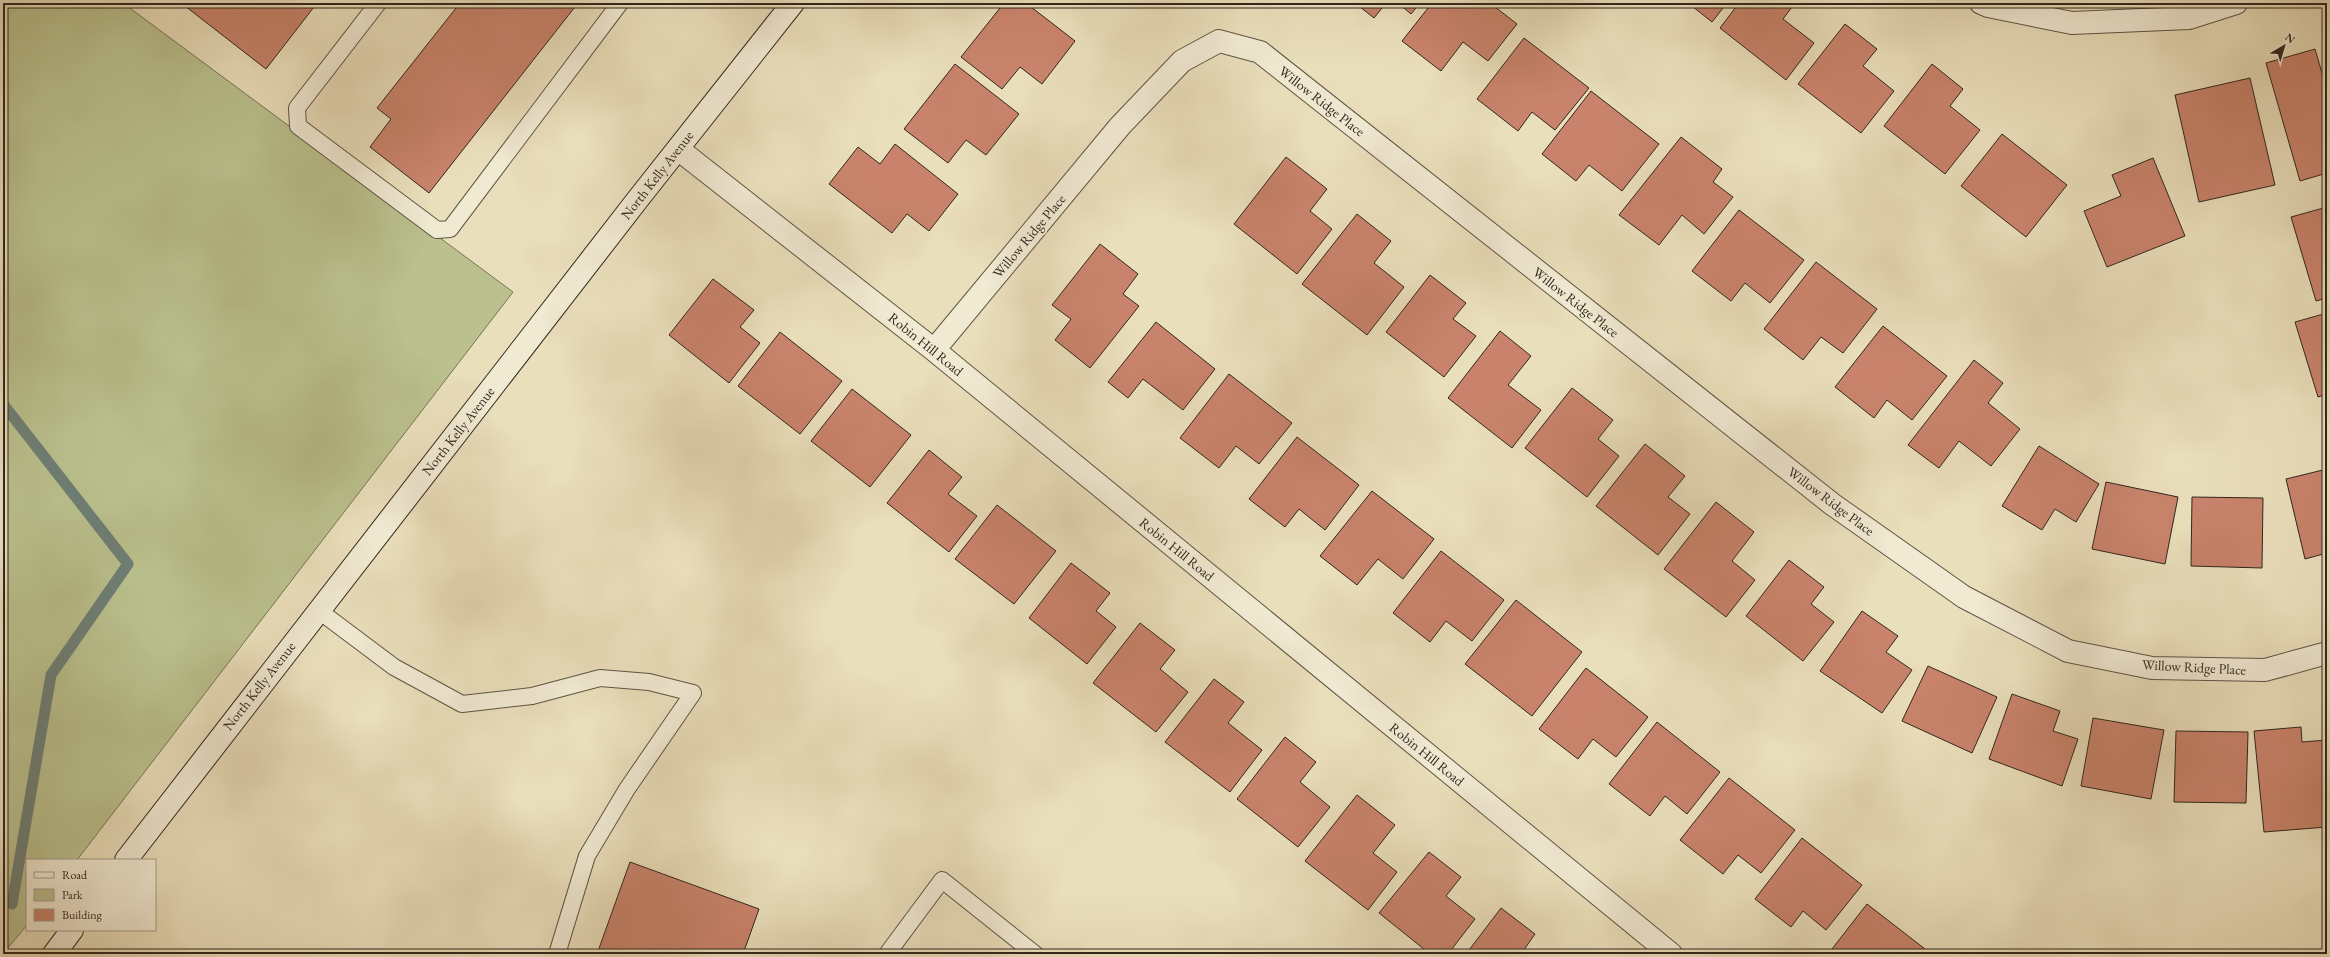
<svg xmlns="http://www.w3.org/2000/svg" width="2330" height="957" font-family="'EB Garamond',serif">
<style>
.green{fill:#bac18e;stroke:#757456}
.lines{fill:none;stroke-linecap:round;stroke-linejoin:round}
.stream{stroke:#6e8077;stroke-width:11}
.building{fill:#c9836c;stroke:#30261e}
.lane-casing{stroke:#5e5445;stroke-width:18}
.street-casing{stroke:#5e5445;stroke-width:24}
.secondary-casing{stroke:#30261e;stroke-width:24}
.lane{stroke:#f1ead3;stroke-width:16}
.street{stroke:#f1ead3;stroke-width:22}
.secondary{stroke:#f1ead3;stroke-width:22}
.labels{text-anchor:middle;stroke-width:4;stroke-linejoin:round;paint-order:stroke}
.street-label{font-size:14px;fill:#30261e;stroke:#f1ead3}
</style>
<rect width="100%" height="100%" fill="#eadfbb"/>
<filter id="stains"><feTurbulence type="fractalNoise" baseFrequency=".005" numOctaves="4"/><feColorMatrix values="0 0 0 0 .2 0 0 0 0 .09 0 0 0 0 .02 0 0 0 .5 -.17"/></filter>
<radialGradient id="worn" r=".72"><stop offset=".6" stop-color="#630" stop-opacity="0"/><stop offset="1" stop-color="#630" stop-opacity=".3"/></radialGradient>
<path class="green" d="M3 3H123L513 292 77 860H27V925L3 954Z"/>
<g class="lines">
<path class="stream" d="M3 404 128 564 51 675 12 904"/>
</g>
<path class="building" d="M187 3H317L266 69 185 6Z
M460 3H578L429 193 370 147 391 119 377 108Z
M1004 3H1026L1075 41 1042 84 1020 67 1002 89 961 57Z
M1355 3H1386L1374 18Z
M1398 3H1420L1411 14Z
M1432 3H1490L1517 24 1488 61 1463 42 1441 71 1402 41Z
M1688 3H1727L1712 22Z
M1739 3H1795L1783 19 1814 43 1786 80 1720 28Z
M1845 24 1877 49 1863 66 1894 91 1861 133 1798 84Z
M1524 38 1589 88 1555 130 1532 112 1518 131 1477 99Z
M2315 49 2327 90V173L2300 181 2266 63Z
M955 64 1019 114 986 155 966 140 948 163 904 129Z
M1932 64 1963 89 1950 106 1980 130 1945 174 1884 126Z
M2250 78 2275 185 2199 202 2175 95Z
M1591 91 1659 144 1622 191 1589 165 1576 181 1542 154Z
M2002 134 2067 185 2026 237 1961 186Z
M1681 137 1722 169 1713 182 1733 197 1704 234 1682 215 1659 245 1619 215Z
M895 144 958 194 929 231 907 214 892 233 829 184 858 147 880 164Z
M1286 157 1327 189 1310 211 1332 229 1297 274 1234 224Z
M2153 158 2185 236 2107 267 2084 211 2121 196 2112 175Z
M2327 207V298L2316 301 2291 217Z
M1739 210 1804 260 1770 303 1745 283 1731 301 1692 271Z
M1357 214 1391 241 1374 263 1404 287 1367 335 1302 284Z
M1100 244 1138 274 1123 294 1139 306 1090 368 1055 340 1071 319 1052 305Z
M1816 262 1877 309 1843 353 1821 337 1803 360 1764 329Z
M1430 275 1466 303 1453 319 1476 336 1444 377 1386 332Z
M713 279 754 310 740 327 760 343 729 383 669 335Z
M2327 313V394L2318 397 2295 322Z
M1156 322 1215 369 1183 410 1143 379 1128 398 1108 382Z
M1883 326 1947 376 1912 420 1887 400 1874 418 1835 387Z
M1500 331 1531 356 1508 385 1541 410 1512 448 1448 398Z
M780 332 842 381 800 434 738 386Z
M1974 360 2003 383 1988 403 2020 429 1991 466 1959 441 1939 468 1908 445Z
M1229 374 1292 423 1259 464 1236 446 1219 468 1180 438Z
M1572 388 1613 420 1598 439 1619 456 1587 497 1525 448Z
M852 389 911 435 870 487 811 441Z
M1297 437 1359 485 1325 530 1299 509 1285 527 1249 499Z
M1645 444 1685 476 1668 497 1690 514 1658 555 1596 506Z
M2039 446 2099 484 2076 522 2055 509 2042 530 2002 506Z
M929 450 962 477 948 494 977 516 949 552 887 503Z
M2327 469V553L2305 559 2286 479Z
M2106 482 2178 497 2165 564 2092 549Z
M1372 491 1434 539 1403 579 1378 559 1357 585 1320 556Z
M2192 497 2263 498 2262 568 2191 566Z
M1716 502 1754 532 1732 561 1755 580 1726 617 1664 569Z
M997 505 1056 551 1014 604 955 559Z
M1441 551 1504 600 1472 641 1446 621 1430 642 1393 613Z
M1789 560 1824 587 1811 604 1834 622 1803 661 1746 616Z
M1071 563 1110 593 1096 611 1116 627 1087 664 1029 618Z
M1516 600 1582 652 1532 716 1465 664Z
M1862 611 1898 636 1886 652 1912 670 1882 713 1820 671Z
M1140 623 1175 650 1160 669 1188 692 1156 732 1093 683Z
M1928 666 1997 697 1972 753 1902 721Z
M1586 668 1648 717 1616 757 1593 739 1578 759 1539 729Z
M1214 679 1244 702 1228 723 1262 750 1230 792 1165 742Z
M2012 694 2060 711 2053 731 2078 739 2062 786 1989 759Z
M2093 718 2164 730 2151 799 2081 786Z
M1657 722 1720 772 1687 814 1665 796 1650 816 1609 784Z
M2301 727 2302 742 2327 740V827L2264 832 2254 731Z
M2176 731 2248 732 2246 803 2174 802Z
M1285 737 1316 762 1300 782 1330 807 1298 847 1237 799Z
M1729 778 1795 830 1761 873 1738 855 1723 874 1680 840Z
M1357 795 1395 825 1373 853 1397 872 1368 910 1305 861Z
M1802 838 1862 885 1826 930 1803 911 1791 927 1755 899Z
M1429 852 1461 877 1446 896 1475 919 1448 954H1430L1379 913Z
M630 862 759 909 743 954H597Z
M1867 904 1925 949 1921 954H1828Z
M1501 908 1535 934 1521 954H1466Z"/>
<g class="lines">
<g class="lane-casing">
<path id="lane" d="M378 3 297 108 298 126 437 230 450 229 620 3
M318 610 394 667 462 704 532 696 600 678 649 682 693 693 627 789 587 856 557 954
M887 954 942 880 1035 954"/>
</g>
<g class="street-casing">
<path id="street" d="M1981 3 1988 6 2072 23 2189 18 2236 3
M678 149 934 350 1671 954
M934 350 1120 126 1182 61 1219 41 1260 52 1832 504 1964 597 2068 651 2152 668 2265 670 2327 653"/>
</g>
<g class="secondary-casing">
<path id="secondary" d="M126 860 638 199 793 3
M54 954 72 930"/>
</g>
<use href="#lane" class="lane"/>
<use href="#street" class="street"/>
<use href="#secondary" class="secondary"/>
</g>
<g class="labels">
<g class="street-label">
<text transform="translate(1322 101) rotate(38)" y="5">Willow Ridge Place</text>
<text transform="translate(657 175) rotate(-52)" y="5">North Kelly Avenue</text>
<text transform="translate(1029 236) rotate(-50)" y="5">Willow Ridge Place</text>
<text transform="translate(1576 302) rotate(38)" y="5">Willow Ridge Place</text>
<text transform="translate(926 344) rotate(39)" y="5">Robin Hill Road</text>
<text transform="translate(458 431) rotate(-52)" y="5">North Kelly Avenue</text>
<text transform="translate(1831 501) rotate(37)" y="5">Willow Ridge Place</text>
<text transform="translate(1177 549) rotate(39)" y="5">Robin Hill Road</text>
<text transform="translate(2194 667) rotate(3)" y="5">Willow Ridge Place</text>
<text transform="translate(259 686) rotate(-52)" y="5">North Kelly Avenue</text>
<text transform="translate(1427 754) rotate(39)" y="5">Robin Hill Road</text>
</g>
</g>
<rect width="2330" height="957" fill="none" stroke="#eadfbb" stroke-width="16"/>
<rect x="4" y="4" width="2322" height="949" fill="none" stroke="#30261e" stroke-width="2"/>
<rect x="8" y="8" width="2314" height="941" fill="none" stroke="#30261e"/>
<rect x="26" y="859" width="130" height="72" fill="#f1ead3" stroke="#a49c8b"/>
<rect x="34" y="872" width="20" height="6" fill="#f1ead3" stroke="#a49c8b"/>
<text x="62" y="879" font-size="12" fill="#30261e">Road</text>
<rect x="34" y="889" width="20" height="12" fill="#bac18e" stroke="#a49c8b"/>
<text x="62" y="899" font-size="12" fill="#30261e">Park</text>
<rect x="34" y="909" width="20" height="12" fill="#c9836c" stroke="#a49c8b"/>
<text x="62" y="919" font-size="12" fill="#30261e">Building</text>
<g transform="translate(2284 46) rotate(38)" stroke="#f1ead3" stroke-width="3" paint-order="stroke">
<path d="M0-3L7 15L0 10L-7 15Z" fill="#30261e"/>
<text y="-6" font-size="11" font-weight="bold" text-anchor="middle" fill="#30261e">N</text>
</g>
<rect width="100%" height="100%" filter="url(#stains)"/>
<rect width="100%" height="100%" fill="url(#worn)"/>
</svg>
